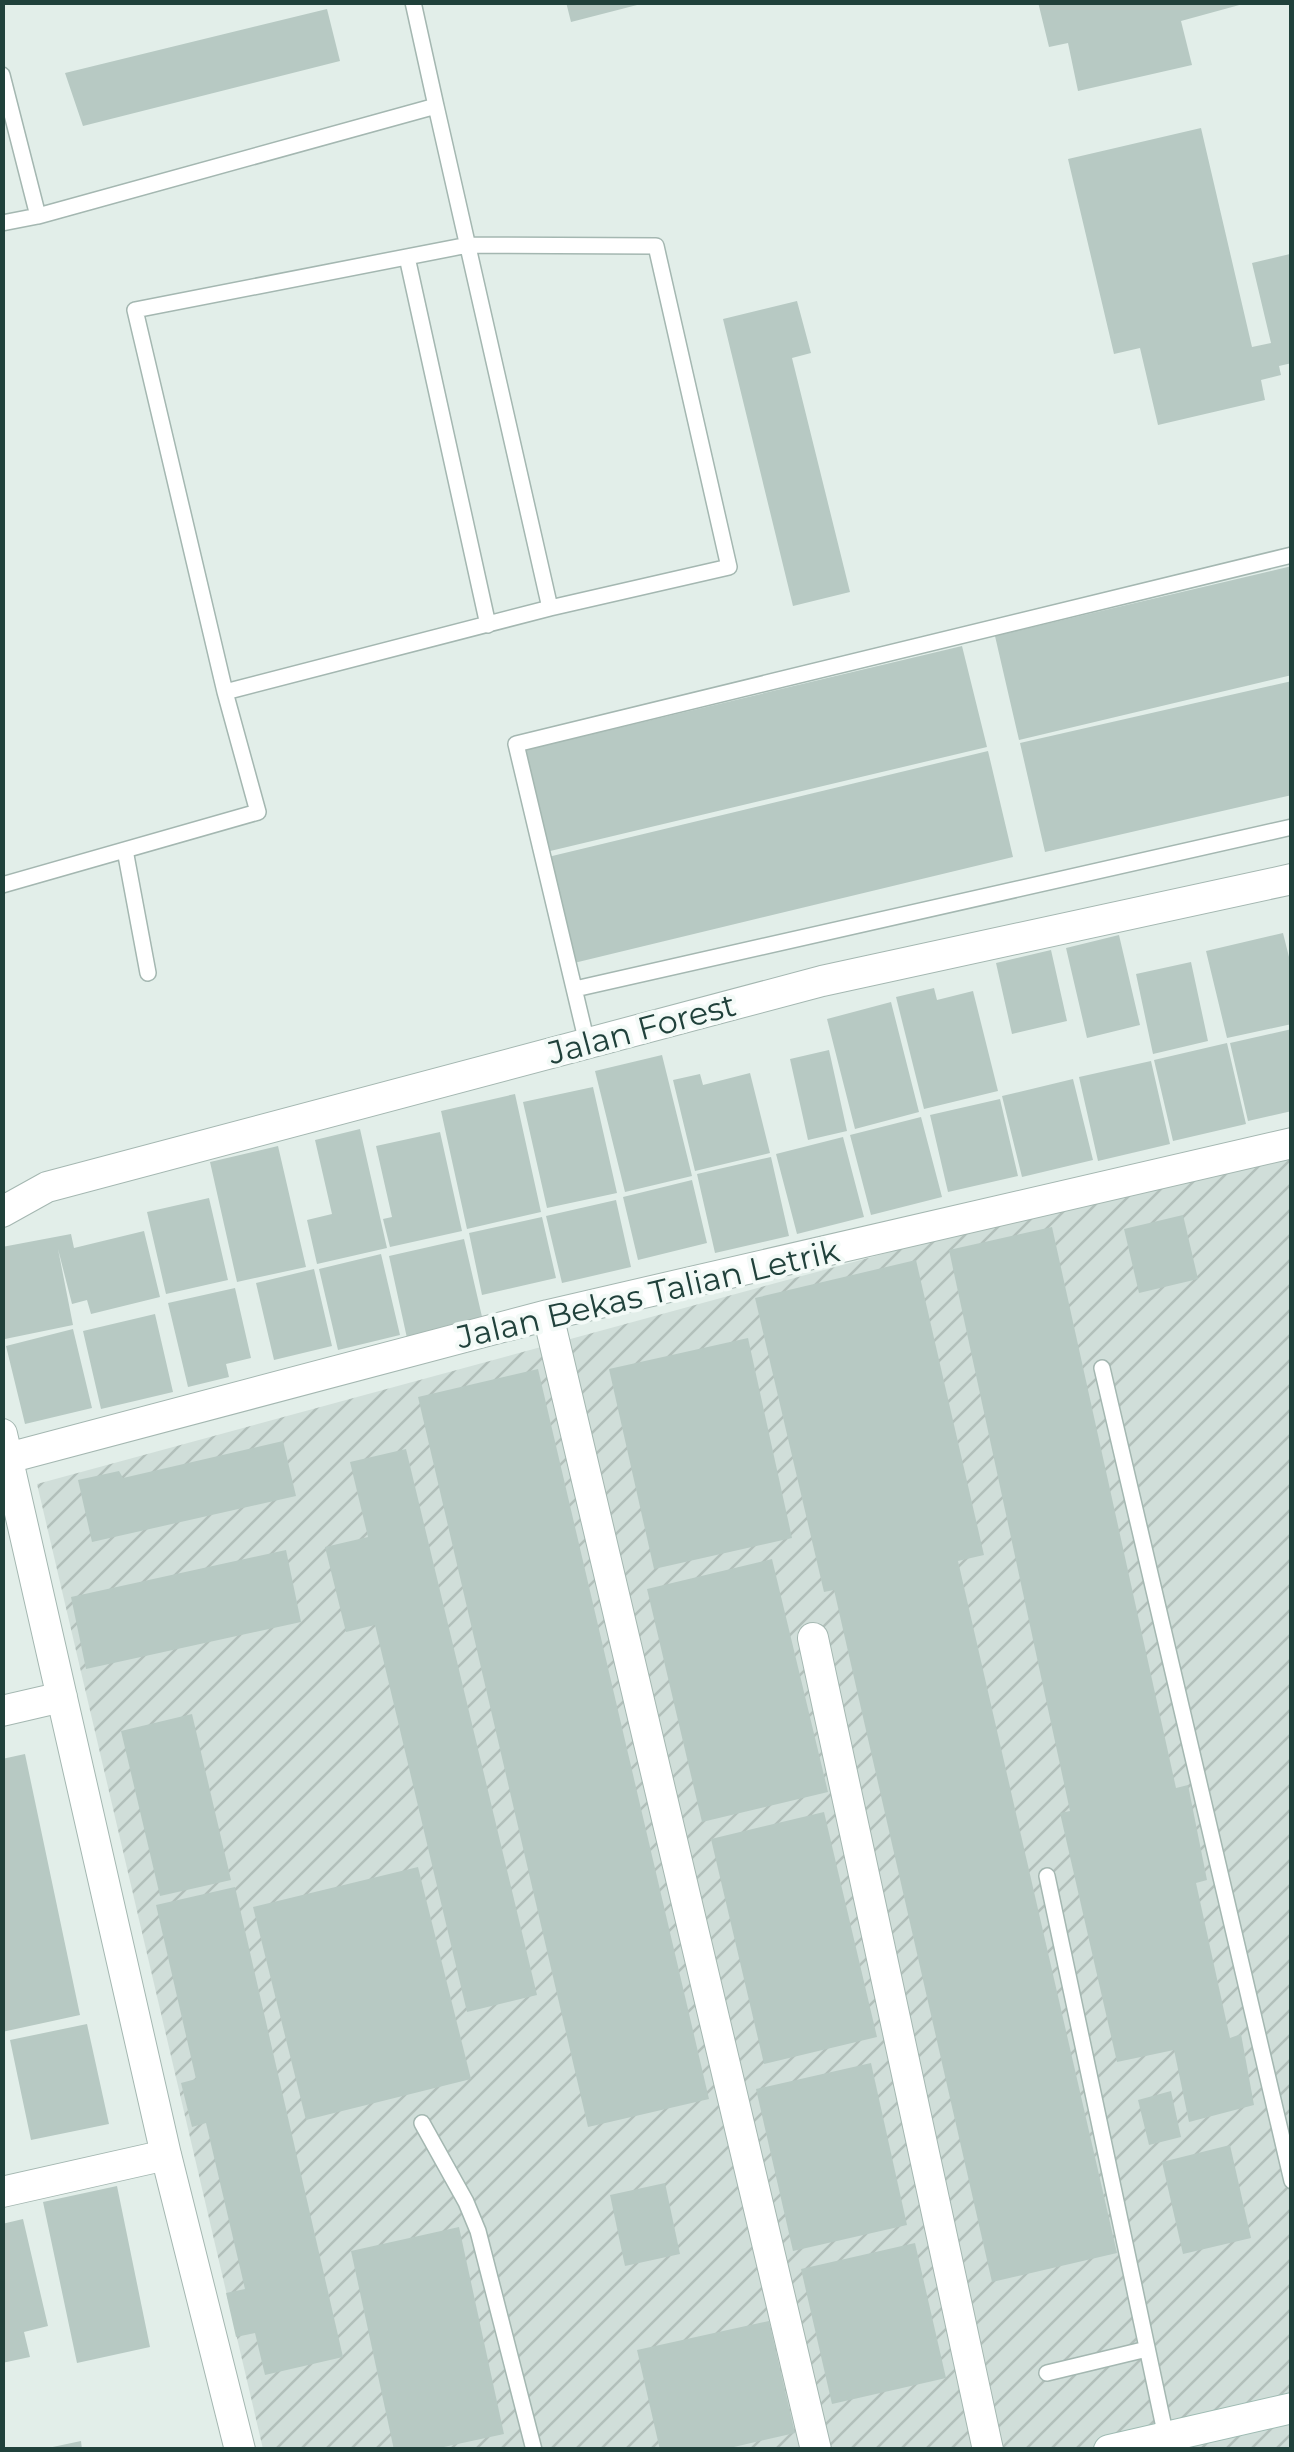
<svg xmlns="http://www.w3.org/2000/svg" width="1294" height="2452" font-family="Montserrat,sans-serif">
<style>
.industrial{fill:url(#industrial-furrows)}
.building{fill:#b7c9c3}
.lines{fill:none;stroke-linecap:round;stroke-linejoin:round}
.lane-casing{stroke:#a4b7b1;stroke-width:18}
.street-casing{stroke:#a4b7b1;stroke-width:32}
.secondary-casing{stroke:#9fbbb3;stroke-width:32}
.lane{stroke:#fff;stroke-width:15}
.street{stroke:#fff;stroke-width:30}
.secondary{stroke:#fff;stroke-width:30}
.labels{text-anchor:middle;stroke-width:8;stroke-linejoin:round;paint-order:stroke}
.street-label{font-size:32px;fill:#20413b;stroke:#f3faf7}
</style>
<defs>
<pattern id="industrial-furrows" width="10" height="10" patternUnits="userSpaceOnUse" patternTransform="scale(2.5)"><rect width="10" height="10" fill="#d0ded9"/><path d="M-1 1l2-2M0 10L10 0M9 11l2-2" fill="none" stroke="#b2c0bb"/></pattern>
</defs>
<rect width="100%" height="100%" fill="#e2eee9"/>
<path class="industrial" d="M1291 1143V2449H263L37 1484Z"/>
<path class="building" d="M566 2H641V4L571 22Z
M1038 2H1243V4L1181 21 1192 65 1078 91 1068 43 1049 47Z
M327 9 340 61 83 126 65 73Z
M1201 128 1252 347 1271 343 1252 263 1290 254 1292 363 1279 366 1281 375 1261 380 1265 400 1158 425 1140 348 1114 354 1068 159Z
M797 301 811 353 792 358 850 592 793 606 723 319Z
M1292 566V675L1019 740 995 636Z
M962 646 987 747 546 852 521 751Z
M1292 681V795L1045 852 1020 743Z
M988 751 1013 857 574 963 548 857Z
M1283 933 1292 969V1024L1227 1038 1206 951Z
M1119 935 1140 1025 1087 1038 1066 948Z
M1051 950 1067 1021 1012 1034 996 963Z
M1191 962 1208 1041 1153 1054 1136 974Z
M934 988 937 1000 973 991 998 1091 924 1109 896 997Z
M891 1002 919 1112 855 1129 827 1019Z
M1292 1029V1111L1248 1121 1230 1043Z
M1227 1043 1246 1124 1173 1141 1154 1060Z
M829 1050 847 1131 808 1140 790 1059Z
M662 1055 692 1176 625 1192 595 1071Z
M1151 1061 1170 1144 1098 1161 1079 1077Z
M750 1073 770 1153 695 1171 673 1080 700 1074 703 1085Z
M1073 1079 1093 1160 1022 1177 1002 1096Z
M593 1087 617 1193 547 1208 523 1102Z
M515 1094 541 1212 467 1229 441 1111Z
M1000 1099 1018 1176 948 1192 930 1115Z
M921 1117 942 1197 871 1215 850 1135Z
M360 1129 387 1248 317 1264 307 1220 332 1214 315 1140Z
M440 1132 462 1231 390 1247 383 1219 392 1217 376 1146Z
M843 1137 864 1217 797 1234 776 1154Z
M278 1146 306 1267 237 1282 210 1162Z
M771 1157 789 1236 715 1253 697 1174Z
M692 1180 707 1243 638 1260 623 1197Z
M209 1198 228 1280 166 1294 147 1212Z
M616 1200 631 1267 562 1283 546 1216Z
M1183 1215 1198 1279 1139 1293 1124 1229Z
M542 1217 556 1278 482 1295 469 1233Z
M1052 1227 1176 1788 1188 1785 1207 1880 1196 1883 1230 2038 1241 2034 1254 2105 1189 2122 1174 2050 1117 2062 1060 1813 1070 1811 949 1250Z
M144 1231 160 1297 91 1314 87 1300 72 1304 58 1249 73 1325 5 1339 2 1326V1247L71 1234 74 1248Z
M464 1239 483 1321 407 1338 389 1256Z
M381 1254 400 1335 338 1350 319 1269Z
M916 1260 984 1555 958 1561 1117 2253 992 2282 834 1590 824 1592 755 1298Z
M314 1269 332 1346 274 1360 256 1283Z
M235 1288 251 1358 226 1364 229 1377 188 1387 168 1303Z
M155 1314 173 1392 101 1409 83 1331Z
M73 1329 92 1408 25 1424 6 1346Z
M748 1338 792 1538 654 1569 609 1369Z
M538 1369 709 2099 588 2127 418 1397Z
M283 1441 296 1496 92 1542 78 1480 119 1471 123 1478Z
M406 1449 537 1995 467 2012 375 1625 346 1632 325 1547 368 1537 350 1462Z
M286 1550 301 1622 86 1669 71 1597Z
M772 1559 828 1792 702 1822 647 1589Z
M192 1714 231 1880 160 1896 121 1731Z
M25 1754 80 2015 2 2032V1759Z
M824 1812 877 2037 764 2064 711 1839Z
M418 1867 471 2079 306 2120 253 1907Z
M235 1887 343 2357 265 2375 255 2333 236 2337 226 2293 245 2289 206 2123 192 2127 181 2083 196 2079 156 1905Z
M87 2024 109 2124 31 2140 10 2040Z
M871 2063 907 2225 793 2251 756 2089Z
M1171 2091 1181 2137 1149 2145 1138 2100Z
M1230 2145 1251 2238 1183 2254 1162 2162Z
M665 2183 680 2254 625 2266 610 2195Z
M117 2186 150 2347 77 2363 43 2202Z
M23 2219 48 2326 24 2332 30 2357 2 2363V2224Z
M459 2227 504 2434 430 2450H394L351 2251Z
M915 2243 946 2378 832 2404 801 2269Z
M769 2321 795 2433 721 2450H660L637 2350Z
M81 2441 82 2450H48V2448Z"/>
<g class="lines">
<g class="lane-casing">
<path id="lane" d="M2 75 38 216
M436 106 550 608
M2 223 38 216 436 106 413 2
M468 245 656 246 729 567 550 608 225 692 135 310Z
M407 257 488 625
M125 850 148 973
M2 885 258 812 225 692
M575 989 1292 827
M587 1043 516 744 1292 555
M1102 1368 1292 2181
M1047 1876 1166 2437
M422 2123 466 2202 478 2231 534 2450
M1047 2373 1147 2349"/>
</g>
<g class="street-casing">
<path id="street" d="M2 1212 47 1187 822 981 1292 879
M548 1315 816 2450
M2 1434 166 2155 240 2450
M8 1458 548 1315 1292 1143
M813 1638 988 2450
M2 1711 62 1697
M2 2192 166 2155"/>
</g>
<g class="secondary-casing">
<path id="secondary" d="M1109 2450 1292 2408"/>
</g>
<use href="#lane" class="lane"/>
<use href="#street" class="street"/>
<use href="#secondary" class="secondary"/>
</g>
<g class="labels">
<g class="street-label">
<text transform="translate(642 1029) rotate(-15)" y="11">Jalan Forest</text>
<text transform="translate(648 1294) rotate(-13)" y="11">Jalan Bekas Talian Letrik</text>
</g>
</g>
<rect width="1294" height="2452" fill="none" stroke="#20413b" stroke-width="10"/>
</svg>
